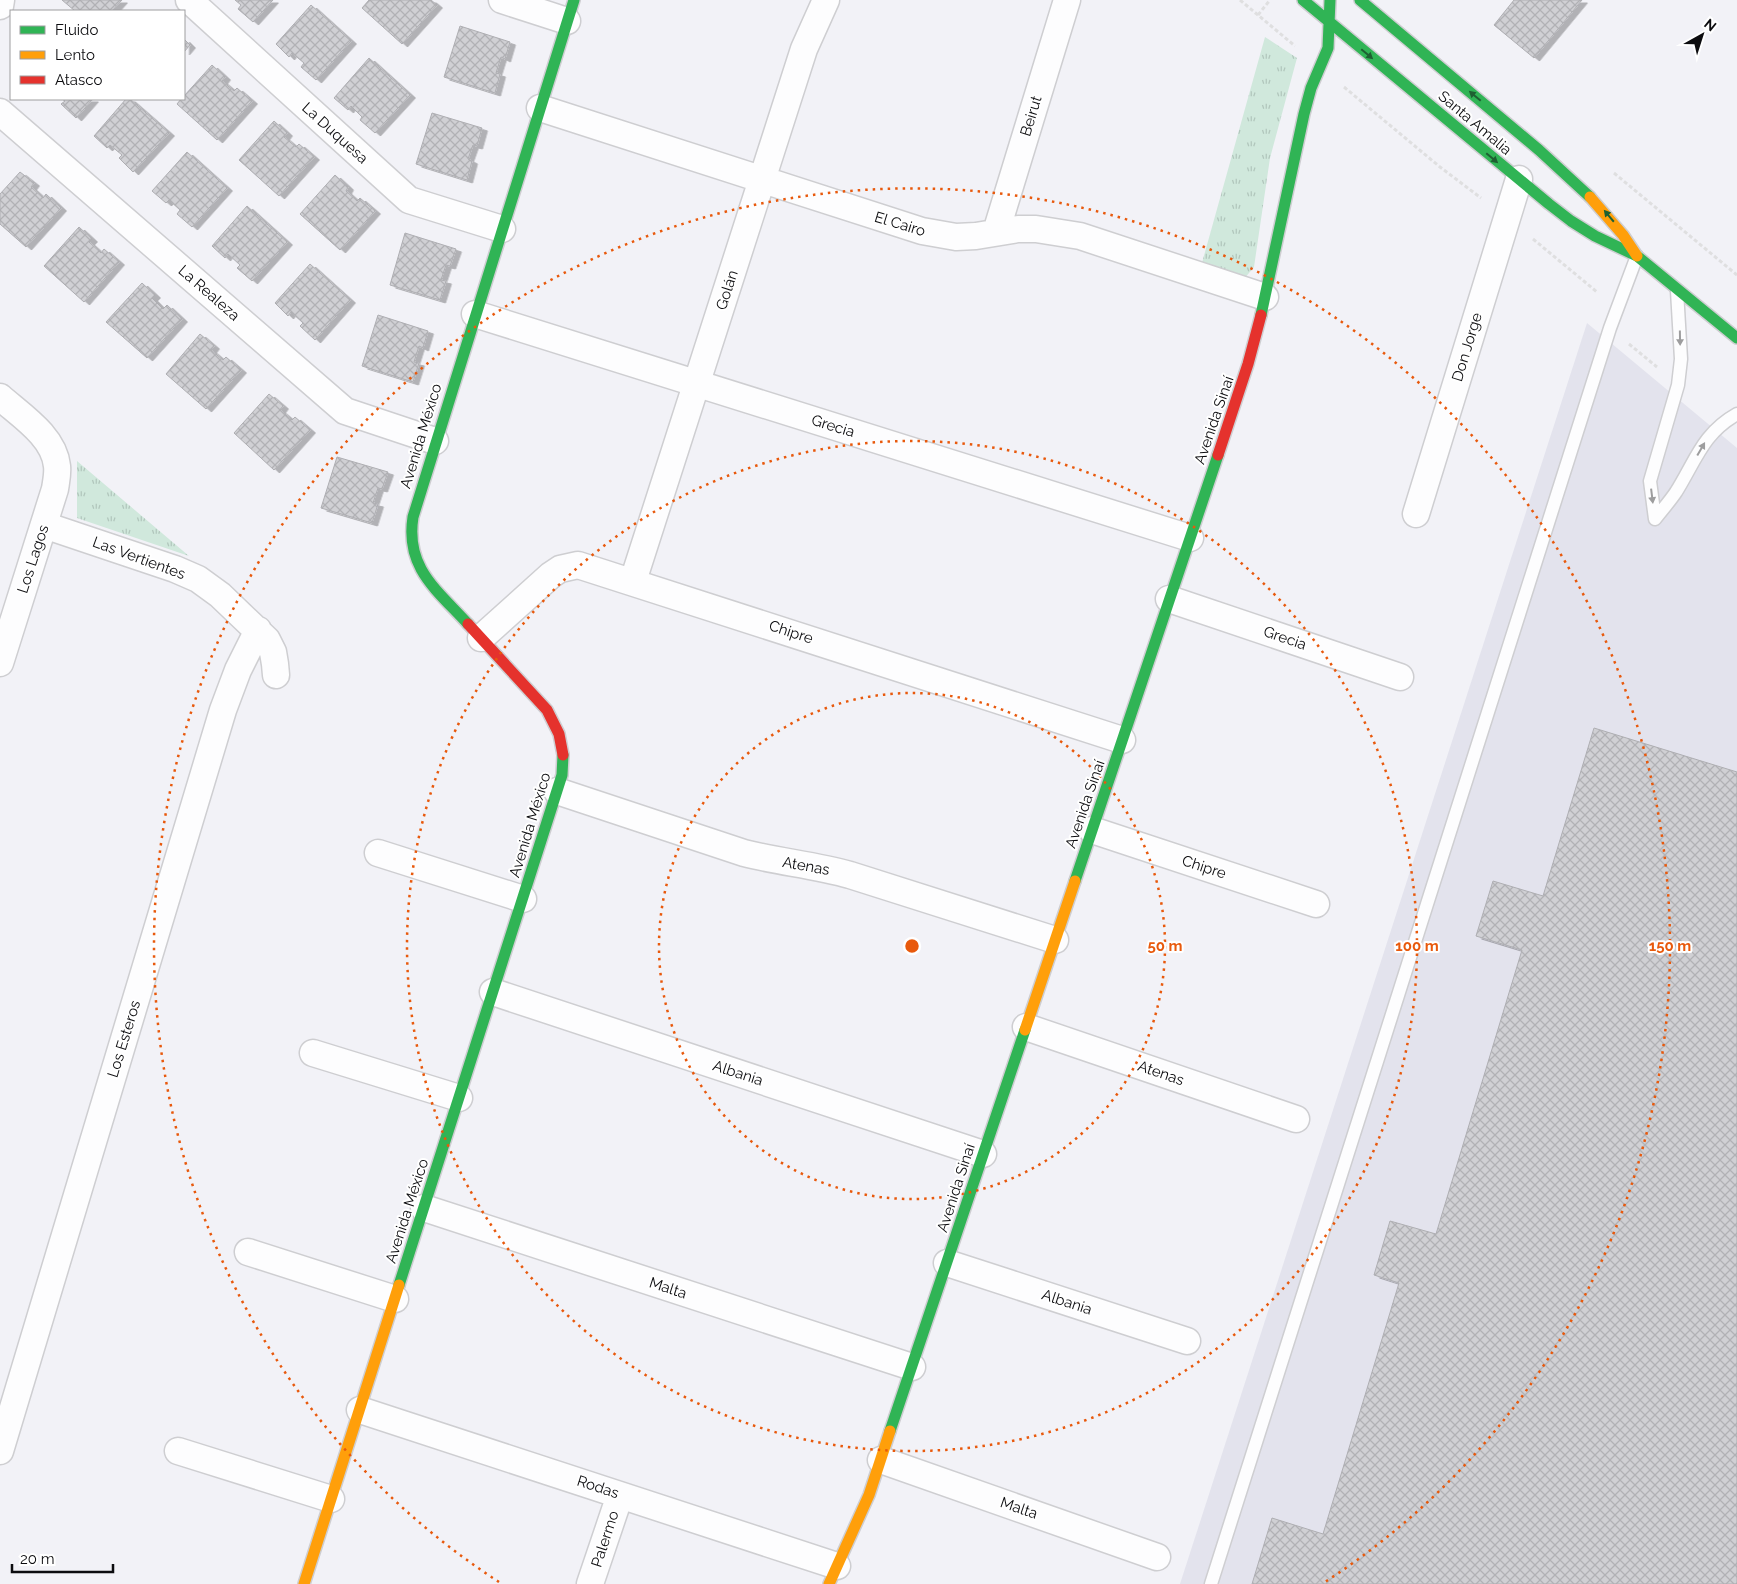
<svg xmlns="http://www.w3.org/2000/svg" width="1737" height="1584" font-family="Raleway,sans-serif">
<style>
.built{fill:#e3e3ed}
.grass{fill:url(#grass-tufts)}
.building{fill:url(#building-cross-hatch);stroke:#aeaeb2;filter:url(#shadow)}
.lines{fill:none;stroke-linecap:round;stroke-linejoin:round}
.lane-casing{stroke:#ceced1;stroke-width:15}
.street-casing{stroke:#ceced1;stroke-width:29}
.fast-casing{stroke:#ceced1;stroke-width:14}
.slow-casing{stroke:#ceced1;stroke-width:14}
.jam-casing{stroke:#ceced1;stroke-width:14}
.path{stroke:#dfdfe0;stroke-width:3;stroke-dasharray:4 2.5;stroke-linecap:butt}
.lane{stroke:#fdfdfe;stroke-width:12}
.street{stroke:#fdfdfe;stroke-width:26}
.fast{stroke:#30b455;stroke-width:11}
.slow{stroke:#ff9f0a;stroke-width:11}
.jam{stroke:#e5322d;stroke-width:11}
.oneway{fill:#1e6032}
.oneway2{fill:#9d9d9e}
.ring{fill:none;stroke:#e8590c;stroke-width:2.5;stroke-dasharray:2.5 5}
.labels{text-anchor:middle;stroke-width:4;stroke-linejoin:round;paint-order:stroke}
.street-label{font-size:15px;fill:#0c0c0f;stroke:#fff}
.centre{fill:#e8590c;stroke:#fff;stroke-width:2.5}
.ring-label{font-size:15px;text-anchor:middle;font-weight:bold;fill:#e8590c;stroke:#fff;stroke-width:4;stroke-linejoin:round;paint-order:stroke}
</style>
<defs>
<pattern id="grass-tufts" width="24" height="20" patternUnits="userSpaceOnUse" patternTransform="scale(1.25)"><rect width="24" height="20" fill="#d0e8dc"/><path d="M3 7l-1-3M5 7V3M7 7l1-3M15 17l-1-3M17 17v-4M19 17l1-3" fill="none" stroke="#b1c6bc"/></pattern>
<pattern id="building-cross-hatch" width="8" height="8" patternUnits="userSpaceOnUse" patternTransform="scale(1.25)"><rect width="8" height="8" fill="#d0d0d4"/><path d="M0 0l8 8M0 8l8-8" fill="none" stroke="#b1b1b5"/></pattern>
<filter id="shadow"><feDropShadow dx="5.5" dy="3" stdDeviation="0" flood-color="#0004"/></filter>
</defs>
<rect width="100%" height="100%" fill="#f2f2f7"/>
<path class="built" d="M1587 323 1737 448V1584H1180Z"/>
<path class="grass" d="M1265 37 1297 58 1270 158 1254 267 1244 279 1200 270Z
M77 461 189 556 77 518Z"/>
<path class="building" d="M62 0H122L112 11H75Z
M235 0H273L253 22 238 9 241 5Z
M369 0H431L437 5 402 44 362 8Z
M1514 0H1582L1534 58 1494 25Z
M311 5 351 41 316 80 301 67 304 63 292 53 289 57 276 44Z
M460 26 510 42 505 59 501 57 496 73 500 74 495 93 444 77Z
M184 39 190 45 184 52Z
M369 58 410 95 375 133 360 120 362 117 351 106 348 110 334 98Z
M212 65 225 77 222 81 234 91 237 88 252 101 217 140 177 104 181 99H184V96Z
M62 99H93L76 118 61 104 65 101Z
M126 99H130L169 133 133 172 119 158 122 155 110 145 107 148 94 136Z
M432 113 482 128 477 146 473 145 468 159 472 161 467 180 416 164Z
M274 121 287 133 284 137 296 147 299 144 314 157 279 196 239 160Z
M187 152 227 188 192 227 177 214 180 210 169 200 166 203 152 191Z
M20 172 34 183 31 187 43 198 46 194 61 208 26 247 0 224V194Z
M335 175 348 187 346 191 357 201 360 198 375 211 340 250 300 214Z
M247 206 287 242 252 281 237 268 240 265 228 254 225 258 212 246Z
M79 227 92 239 89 242 101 253 104 249 119 262 84 302 44 266Z
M405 233 456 249 450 266 446 265 441 280 446 281 440 300 390 285Z
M310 264 350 300 315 340 300 326 303 323 291 312 288 316 275 303Z
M142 283 155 295 152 298 163 309 167 305 182 319 147 358 106 322Z
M378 315 428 331 423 348 419 346 414 362 419 363 413 382 362 366Z
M200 334 214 346 211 350 223 360 226 357 241 370 206 409 166 374Z
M269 394 283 406 280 410 292 420 295 417 310 430 274 470 234 433Z
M337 457 388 472 382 489 378 488 373 503 378 504 372 523 321 508Z
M1594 728 1737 772V1584H1252L1272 1518 1323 1534 1399 1283 1374 1275 1390 1221 1436 1234 1522 950 1476 936 1493 881 1543 896Z"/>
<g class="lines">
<g class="lane-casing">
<path id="lane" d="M1655 519 1650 481 1678 385 1681 359 1677 291
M1655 519C1662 510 1670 501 1676 492 1696 460 1703 433 1737 414
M1211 1584 1610 328 1637 256"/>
</g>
<g class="street-casing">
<path id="street" d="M189 0 409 200 502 229
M502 0 567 21
M0 6 1 0
M540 108 922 231 956 237 976 236 1018 229H1036L1080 236 1265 297
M0 112 345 411 435 441
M996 232 1067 0
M475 314 1190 538
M0 397C20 415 54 436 57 466 58 474 56 482 55 489L0 663
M1416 514 1519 179
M44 525 175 569 198 579 220 595 267 640 273 652 275 664 276 675
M633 581 804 49 826 0
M1169 599 1400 677
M481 638 551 575 560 569 578 565 1122 740
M557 791 744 853C779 862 815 865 850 875L1055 940
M1092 830 1316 904
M378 853 523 899
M493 992 983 1154
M1026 1027 1296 1119
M313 1053 459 1098
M424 1208 912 1367
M248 1252 395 1299
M947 1263 1187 1341
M360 1410 837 1566
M0 1451 223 710 238 670 258 630
M178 1451 331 1499
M881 1460 1157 1557
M590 1584 620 1495"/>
</g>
<g class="fast-casing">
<path id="fast" d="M1303 0 1549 204 1571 221 1595 236 1637 256 1737 338
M1360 0 1539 150 1590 197
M1261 315 1304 114 1311 88 1328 48 1330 0
M468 624C437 590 405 568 413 517L574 0
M1075 881 1218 455
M399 1285 562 775 563 755
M890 1431 1025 1030"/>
</g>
<g class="slow-casing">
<path id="slow" d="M1590 197 1623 235 1637 256
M1025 1030 1075 881
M304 1584 399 1285
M829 1584 869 1495 890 1431"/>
</g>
<g class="jam-casing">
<path id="jam" d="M1218 455 1248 364 1261 315
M468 624 547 710 559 734 563 755"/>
</g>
<path class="path" d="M1240 0 1295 46
M1258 15 1270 0
M1344 87 1440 167 1481 198
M1614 173 1737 275
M1533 239 1597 292
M1629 344 1657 367"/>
<use href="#lane" class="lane"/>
<use href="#street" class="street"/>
<use href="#fast" class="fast"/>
<use href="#slow" class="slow"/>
<use href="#jam" class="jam"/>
</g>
<defs><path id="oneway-solid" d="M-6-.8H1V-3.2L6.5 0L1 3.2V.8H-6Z" transform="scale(1.25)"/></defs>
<g class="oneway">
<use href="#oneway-solid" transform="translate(1367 54) rotate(40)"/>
<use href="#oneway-solid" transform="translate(1475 96) rotate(-140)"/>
<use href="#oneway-solid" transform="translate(1492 158) rotate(40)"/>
<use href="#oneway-solid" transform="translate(1609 216) rotate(-130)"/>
</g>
<g class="oneway2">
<use href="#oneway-solid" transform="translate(1680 338) rotate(89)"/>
<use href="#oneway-solid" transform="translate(1701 449) rotate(-60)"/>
<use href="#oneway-solid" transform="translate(1652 496) rotate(83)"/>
</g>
<g class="ring">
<circle cx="912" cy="946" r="253"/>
<circle cx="912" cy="946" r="505"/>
<path d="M499 1582A758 758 0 1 1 1325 1582"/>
</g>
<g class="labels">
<g class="street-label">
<text transform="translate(1031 116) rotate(-73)" y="5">Beirut</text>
<text transform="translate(1475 123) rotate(40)" y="5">Santa Amalia</text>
<text transform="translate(335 133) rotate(42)" y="5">La Duquesa</text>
<text transform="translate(900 224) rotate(17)" y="5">El Cairo</text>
<text transform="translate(727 290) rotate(-72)" y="5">Golán</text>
<text transform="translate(209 293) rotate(41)" y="5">La Realeza</text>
<text transform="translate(1467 347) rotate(-73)" y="5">Don Jorge</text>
<text transform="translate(1214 420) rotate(-71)" y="5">Avenida Sinaí</text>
<text transform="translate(833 426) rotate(17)" y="5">Grecia</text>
<text transform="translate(421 436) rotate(-73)" y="5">Avenida México</text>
<text transform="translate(139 558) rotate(20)" y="5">Las Vertientes</text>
<text transform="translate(33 559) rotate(-72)" y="5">Los Lagos</text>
<text transform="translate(791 632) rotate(18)" y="5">Chipre</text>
<text transform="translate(1285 638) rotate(19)" y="5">Grecia</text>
<text transform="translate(1085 804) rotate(-71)" y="5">Avenida Sinaí</text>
<text transform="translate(530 825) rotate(-73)" y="5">Avenida México</text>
<text transform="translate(806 866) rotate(10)" y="5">Atenas</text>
<text transform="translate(1204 867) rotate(18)" y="5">Chipre</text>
<text transform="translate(124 1039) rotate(-73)" y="5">Los Esteros</text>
<text transform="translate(738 1073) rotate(18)" y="5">Albania</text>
<text transform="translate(1161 1073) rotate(19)" y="5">Atenas</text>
<text transform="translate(956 1188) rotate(-72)" y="5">Avenida Sinaí</text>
<text transform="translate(407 1211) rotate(-72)" y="5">Avenida México</text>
<text transform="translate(668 1288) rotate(18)" y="5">Malta</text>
<text transform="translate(1067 1302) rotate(18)" y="5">Albania</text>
<text transform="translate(598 1487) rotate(18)" y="5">Rodas</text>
<text transform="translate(1019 1508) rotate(19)" y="5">Malta</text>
<text transform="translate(605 1539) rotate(-72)" y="5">Palermo</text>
</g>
</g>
<circle cx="912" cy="946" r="8" class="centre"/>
<g class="ring-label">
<text x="1165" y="951">50 m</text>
<text x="1417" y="951">100 m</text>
<text x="1670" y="951">150 m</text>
</g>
<rect x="10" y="10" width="175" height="90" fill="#ffffff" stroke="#9e9e9f"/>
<rect x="20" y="26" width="25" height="8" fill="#30b455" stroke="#9e9e9f"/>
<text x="55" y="35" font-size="15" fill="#0c0c0f">Fluido</text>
<rect x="20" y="51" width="25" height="8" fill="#ff9f0a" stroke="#9e9e9f"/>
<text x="55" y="60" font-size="15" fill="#0c0c0f">Lento</text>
<rect x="20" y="76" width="25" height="8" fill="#e5322d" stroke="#9e9e9f"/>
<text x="55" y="85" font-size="15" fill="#0c0c0f">Atasco</text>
<g transform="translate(1702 35) rotate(39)" stroke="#ffffff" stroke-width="4" paint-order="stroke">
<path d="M0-4L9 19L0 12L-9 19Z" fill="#0c0c0f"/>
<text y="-8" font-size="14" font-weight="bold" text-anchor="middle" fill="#0c0c0f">N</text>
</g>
<path d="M12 1564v8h101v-8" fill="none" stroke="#0c0c0f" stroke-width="2.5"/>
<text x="20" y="1564" font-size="15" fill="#0c0c0f" stroke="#ffffff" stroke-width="4" paint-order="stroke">20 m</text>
</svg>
